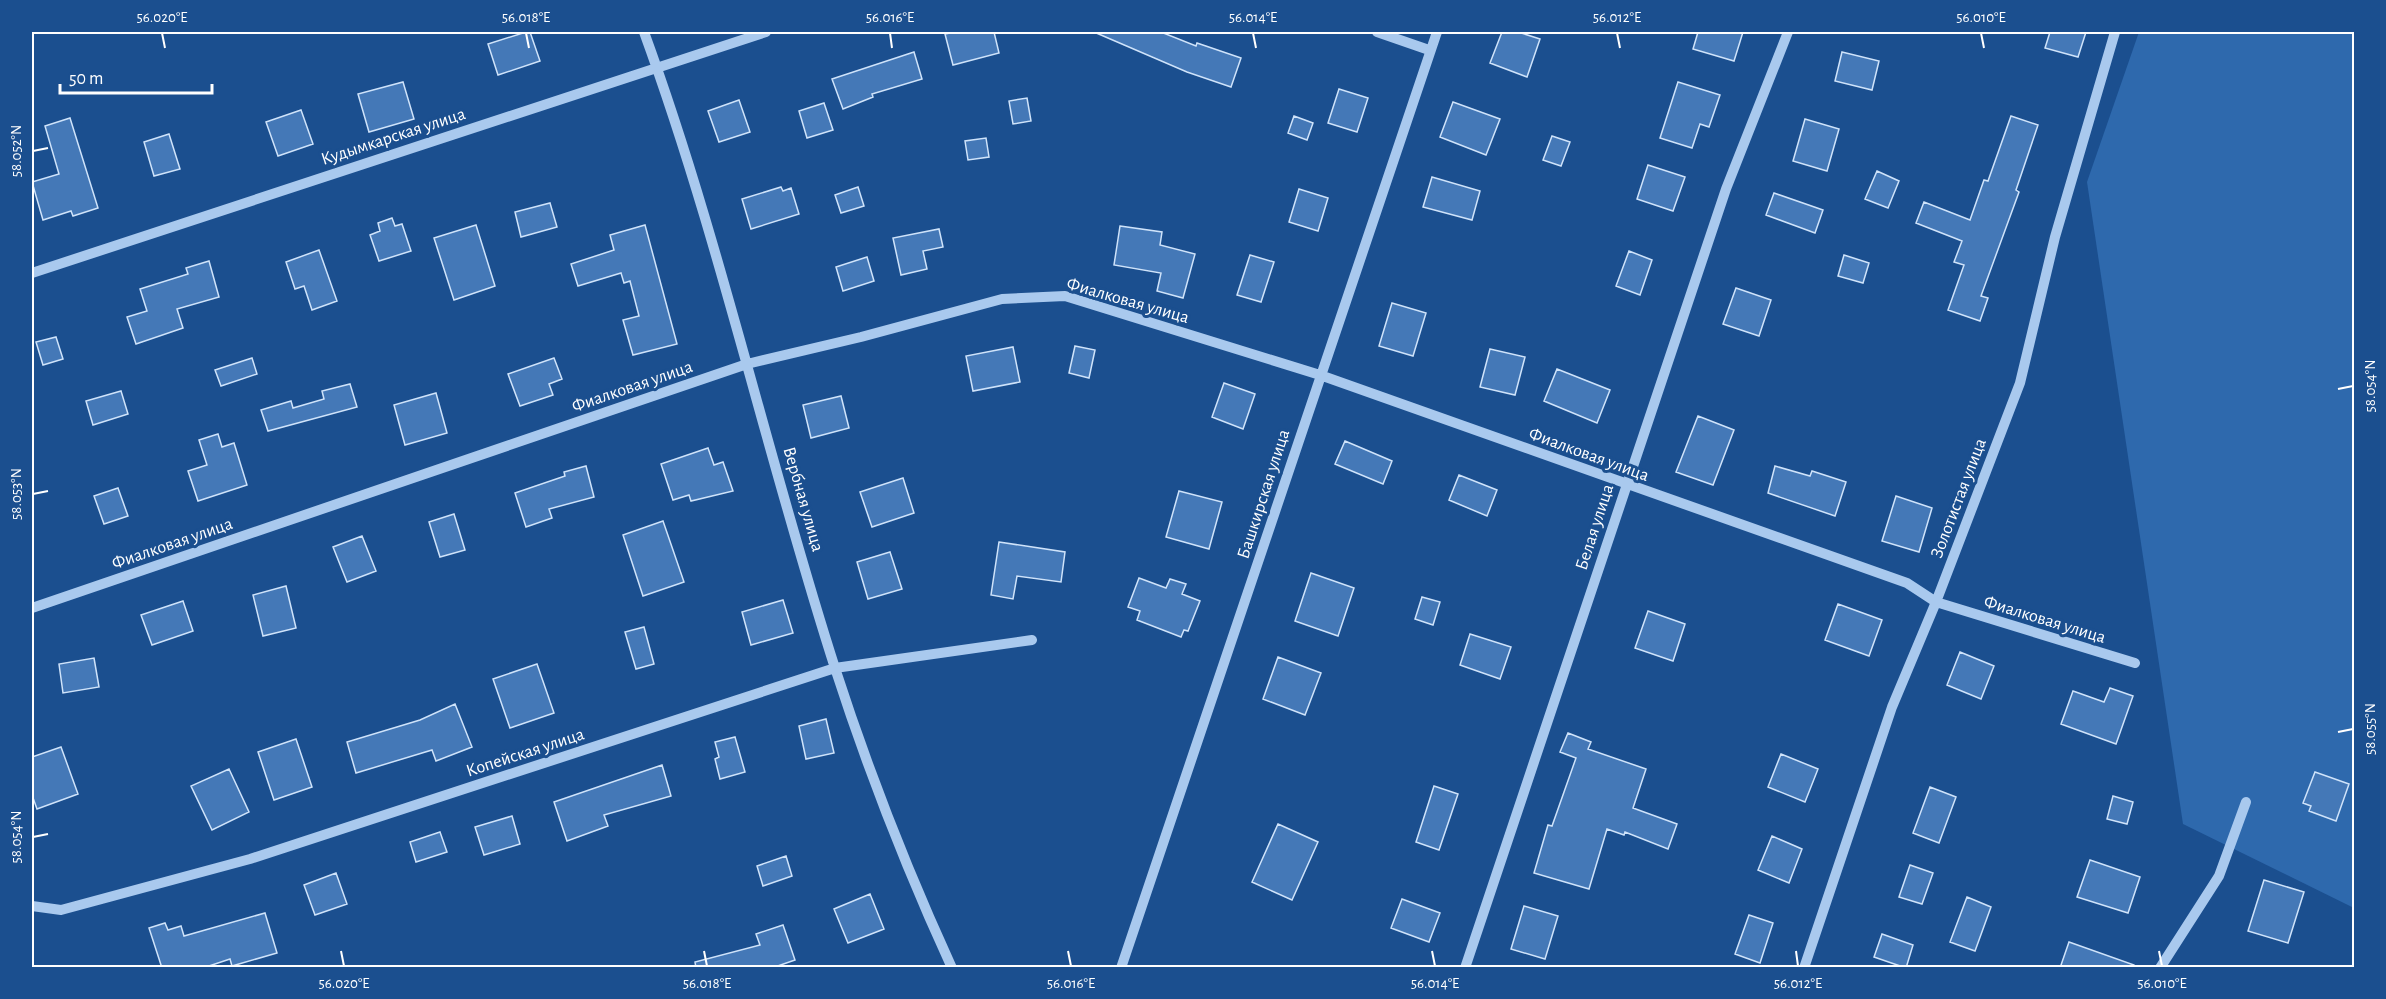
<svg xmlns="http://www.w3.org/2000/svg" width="2386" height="999" font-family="'Alegreya Sans',sans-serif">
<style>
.green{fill:#2e69ad}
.building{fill:#4478b7;stroke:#cfe3fa;stroke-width:1.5}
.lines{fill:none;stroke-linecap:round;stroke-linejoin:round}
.minor{stroke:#a9c9ee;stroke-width:10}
.ticks{fill:none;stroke:#fff;stroke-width:2}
.labels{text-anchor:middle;stroke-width:6;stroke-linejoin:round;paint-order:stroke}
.street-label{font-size:18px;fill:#fff;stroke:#1b4f8f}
.neatline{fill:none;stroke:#fff;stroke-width:2}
.ticks-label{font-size:15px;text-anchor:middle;fill:#fff}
</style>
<rect width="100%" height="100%" fill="#1b4f8f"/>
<path class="green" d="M2139 32H2354V908L2183 824 2087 182Z"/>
<path class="building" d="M526 32H530L540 61 498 75 488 44Z
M955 32H994L999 53 953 65 945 34Z
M1094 32H1161L1196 46 1197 43 1241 58 1231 87 1187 72Z
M1502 32H1518L1540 39 1527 77 1490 63Z
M1698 32H1743L1734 61 1693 49Z
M2050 32H2086L2078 57 2045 48Z
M914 52 922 79 872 94 873 97 843 109 832 79Z
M1842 52 1879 61 1872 90 1835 81Z
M403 82 414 119 369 132 358 94Z
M1678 82 1720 95 1709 127 1700 124 1692 148 1660 138Z
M1339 89 1368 98 1357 132 1328 123Z
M1027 98 1031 121 1013 124 1009 101Z
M739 100 750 132 719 142 708 111Z
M1453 102 1500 119 1486 155 1440 137Z
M824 103 833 130 807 138 799 111Z
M301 110 313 144 278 156 266 122Z
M1294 116 1313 123 1307 140 1288 133Z
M2011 116 2038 125 2016 190 2019 192 1981 296 1988 298 1980 321 1948 310 1964 265 1954 262 1962 241 1916 223 1924 202 1970 220 1984 180 1988 181Z
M70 118 98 208 73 216 71 211 43 220 32 182 59 174 45 126Z
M1805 119 1839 129 1827 171 1793 161Z
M169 134 180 169 154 176 144 142Z
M1552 136 1570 142 1561 166 1543 160Z
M986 138 989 157 968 160 965 141Z
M1648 165 1685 177 1673 211 1637 199Z
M1877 171 1899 181 1888 208 1865 199Z
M1432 177 1480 191 1472 220 1423 207Z
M781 187 783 191 791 188 799 214 751 229 742 199Z
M858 187 864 206 841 213 835 195Z
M1299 189 1328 198 1318 231 1289 222Z
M1774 193 1823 210 1815 233 1766 215Z
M550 203 557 227 521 237 515 212Z
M392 218 395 226 402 224 411 251 379 261 370 235 380 231 378 223Z
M476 225 495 286 454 300 434 238Z
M645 225 677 344 633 355 623 320 639 316 630 281 624 283 621 273 578 286 571 264 614 250 610 235Z
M1120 226 1162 232 1160 245 1195 254 1183 298 1157 291 1161 273 1114 265Z
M939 229 943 247 923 251 927 269 901 275 893 238Z
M319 250 337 301 312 310 304 286 295 289 286 262Z
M1629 251 1652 260 1640 295 1616 286Z
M1250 255 1274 262 1261 302 1237 295Z
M1844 255 1869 263 1863 283 1838 276Z
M867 257 874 281 843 291 836 267Z
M209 261 219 297 177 309 183 328 136 344 127 317 147 311 140 289 188 274 186 268Z
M1736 288 1771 300 1759 336 1723 324Z
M1392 303 1426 313 1413 356 1379 346Z
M56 337 63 359 43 365 36 342Z
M1075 346 1095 350 1089 378 1069 373Z
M1013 347 1020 382 973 391 966 356Z
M1490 349 1525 357 1515 395 1480 387Z
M252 358 257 374 221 386 215 370Z
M554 358 562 379 549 384 553 395 520 406 508 374Z
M1557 369 1610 390 1597 423 1544 401Z
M1224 383 1255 394 1243 429 1212 417Z
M350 384 357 407 268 431 261 410 291 401 293 408 324 399 322 391Z
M121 391 128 414 93 425 86 401Z
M436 393 447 433 405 445 394 405Z
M841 396 849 428 811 438 803 405Z
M1698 416 1734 430 1713 485 1676 472Z
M218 434 222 447 234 443 247 485 198 501 188 471 207 465 199 440Z
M1345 441 1392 461 1383 484 1335 464Z
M708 448 714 465 723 462 733 491 691 501 689 495 673 500 661 464Z
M586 466 594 497 549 509 552 518 526 527 515 493 565 476 564 472Z
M1775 466 1810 476 1812 471 1846 482 1835 516 1768 493Z
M1459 475 1497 490 1487 516 1449 500Z
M903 478 914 513 872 527 860 492Z
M118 488 128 516 104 524 94 496Z
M1179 491 1222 502 1209 549 1166 537Z
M1896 496 1932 508 1919 552 1882 541Z
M454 514 465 550 440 557 429 522Z
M663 521 684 582 643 596 623 535Z
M362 536 376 571 347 582 333 547Z
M999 542 1065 552 1061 582 1017 576 1013 599 991 595Z
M890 552 902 589 868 599 857 562Z
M1311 573 1354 588 1338 636 1295 621Z
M1139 578 1166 588 1170 579 1186 584 1182 594 1200 601 1188 631 1184 630 1181 637 1137 620 1140 611 1128 607Z
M286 586 296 628 263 636 253 595Z
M1422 597 1440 602 1433 625 1415 619Z
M783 600 793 633 751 645 742 612Z
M183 601 193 631 152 645 141 615Z
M1838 604 1882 620 1869 656 1825 640Z
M1648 611 1685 624 1673 661 1635 648Z
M644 627 654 664 636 669 625 632Z
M1470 634 1511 647 1500 679 1460 665Z
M1960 652 1994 666 1981 699 1947 685Z
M1278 657 1321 673 1305 715 1263 699Z
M94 658 99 687 63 693 59 664Z
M537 664 554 713 510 728 493 679Z
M2110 688 2133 696 2116 744 2061 724 2073 691 2104 702Z
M455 704 472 747 436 761 432 750 356 773 347 742 420 720Z
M826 719 834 753 806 759 799 726Z
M1568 733 1591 742 1588 749 1646 769 1633 808 1677 824 1668 849 1625 832 1624 835 1607 829 1589 889 1534 873 1548 825 1552 826 1576 758 1560 752Z
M735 737 745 772 720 779 715 759 719 757 715 742Z
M296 739 312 787 274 800 258 752Z
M61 747 78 794 37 809 32 795V757Z
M1781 754 1818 769 1805 802 1768 787Z
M662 765 671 796 604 815 608 826 567 841 554 802Z
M229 769 249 812 212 830 191 786Z
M2315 772 2349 784 2336 821 2309 811 2311 806 2303 803Z
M1434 786 1458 794 1439 850 1416 842Z
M1930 787 1956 797 1939 843 1913 833Z
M2113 796 2133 802 2127 824 2107 819Z
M512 816 520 844 484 855 475 827Z
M1278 824 1318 842 1292 900 1252 882Z
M440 832 447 852 416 862 410 842Z
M1772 836 1802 849 1789 883 1758 870Z
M786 856 792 876 763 886 757 866Z
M2090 860 2140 877 2128 913 2077 897Z
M1910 865 1933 873 1922 904 1899 897Z
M336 873 347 904 315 915 304 885Z
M2264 880 2304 892 2288 943 2248 931Z
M870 894 884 929 848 943 834 909Z
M1967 897 1991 907 1975 951 1950 942Z
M1402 899 1440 913 1429 942 1391 928Z
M1524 906 1558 916 1545 959 1511 949Z
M265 913 277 953 232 966 230 959 203 968H162L149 928 165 923 168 930 181 926 184 936Z
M1749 915 1773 923 1760 963 1735 954Z
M783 925 795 960 772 968H696L695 962 760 945 756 934Z
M1882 934 1913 945 1906 968 1874 957Z
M2069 942 2134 965V968H2060Z"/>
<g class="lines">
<path class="minor" d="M644 32C720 240 767 457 835 668 868 770 907 870 952 968
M1377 32 1429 50
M32 273 766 32
M32 608 747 364 861 337 1002 299 1065 296 1320 375 1907 583 1936 602 2135 663
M32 906 61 910 250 859 835 668 1032 640
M1121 968 1437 32
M1465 968 1726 189 1788 32
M1804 968 1892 707 1936 602 2020 383 2055 237 2115 32
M2160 968 2219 876 2246 802"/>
</g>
<path class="ticks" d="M162 33 165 48M526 33 529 48M890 33 892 48M1253 33 1256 48M1617 33 1620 48M1981 33 1984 48M33 151 48 148M2338 389 2353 386M33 494 48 491M2338 732 2353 729M33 837 48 834M341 951 344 966M704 951 707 966M1068 951 1071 966M1432 951 1435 966M1796 951 1798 966M2159 951 2162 966"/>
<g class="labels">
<g class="street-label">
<text transform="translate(393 136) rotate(-18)" y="6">Кудымкарская улица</text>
<text transform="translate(1128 300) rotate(16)" y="6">Фиалковая улица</text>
<text transform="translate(632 386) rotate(-19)" y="6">Фиалковая улица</text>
<text transform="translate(1589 454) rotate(20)" y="6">Фиалковая улица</text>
<text transform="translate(1263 494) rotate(-72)" y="6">Башкирская улица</text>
<text transform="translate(1958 498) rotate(-69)" y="6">Золотистая улица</text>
<text transform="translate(804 499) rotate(74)" y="6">Вербная улица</text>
<text transform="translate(1594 527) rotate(-72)" y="6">Белая улица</text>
<text transform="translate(172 543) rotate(-19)" y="6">Фиалковая улица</text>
<text transform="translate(2045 619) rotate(17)" y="6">Фиалковая улица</text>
<text transform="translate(525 752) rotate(-18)" y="6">Копейская улица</text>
</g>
</g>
<rect width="2386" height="999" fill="none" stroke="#1b4f8f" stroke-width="66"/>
<path d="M60 84v9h152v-9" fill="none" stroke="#ffffff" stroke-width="3"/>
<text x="69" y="84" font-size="18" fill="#ffffff" stroke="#1b4f8f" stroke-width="4.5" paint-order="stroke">50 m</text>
<rect x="33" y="33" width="2320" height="933" class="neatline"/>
<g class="ticks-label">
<text x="162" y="22">56.020°E</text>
<text x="526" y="22">56.018°E</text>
<text x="890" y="22">56.016°E</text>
<text x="1253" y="22">56.014°E</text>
<text x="1617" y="22">56.012°E</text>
<text x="1981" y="22">56.010°E</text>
<text transform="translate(16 151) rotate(-90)" y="5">58.052°N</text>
<text transform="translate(2370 386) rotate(-90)" y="5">58.054°N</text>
<text transform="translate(16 494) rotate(-90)" y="5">58.053°N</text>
<text transform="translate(2370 729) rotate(-90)" y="5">58.055°N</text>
<text transform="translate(16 837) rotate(-90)" y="5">58.054°N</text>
<text x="344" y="988">56.020°E</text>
<text x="707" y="988">56.018°E</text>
<text x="1071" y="988">56.016°E</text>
<text x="1435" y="988">56.014°E</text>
<text x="1798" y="988">56.012°E</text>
<text x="2162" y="988">56.010°E</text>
</g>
</svg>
